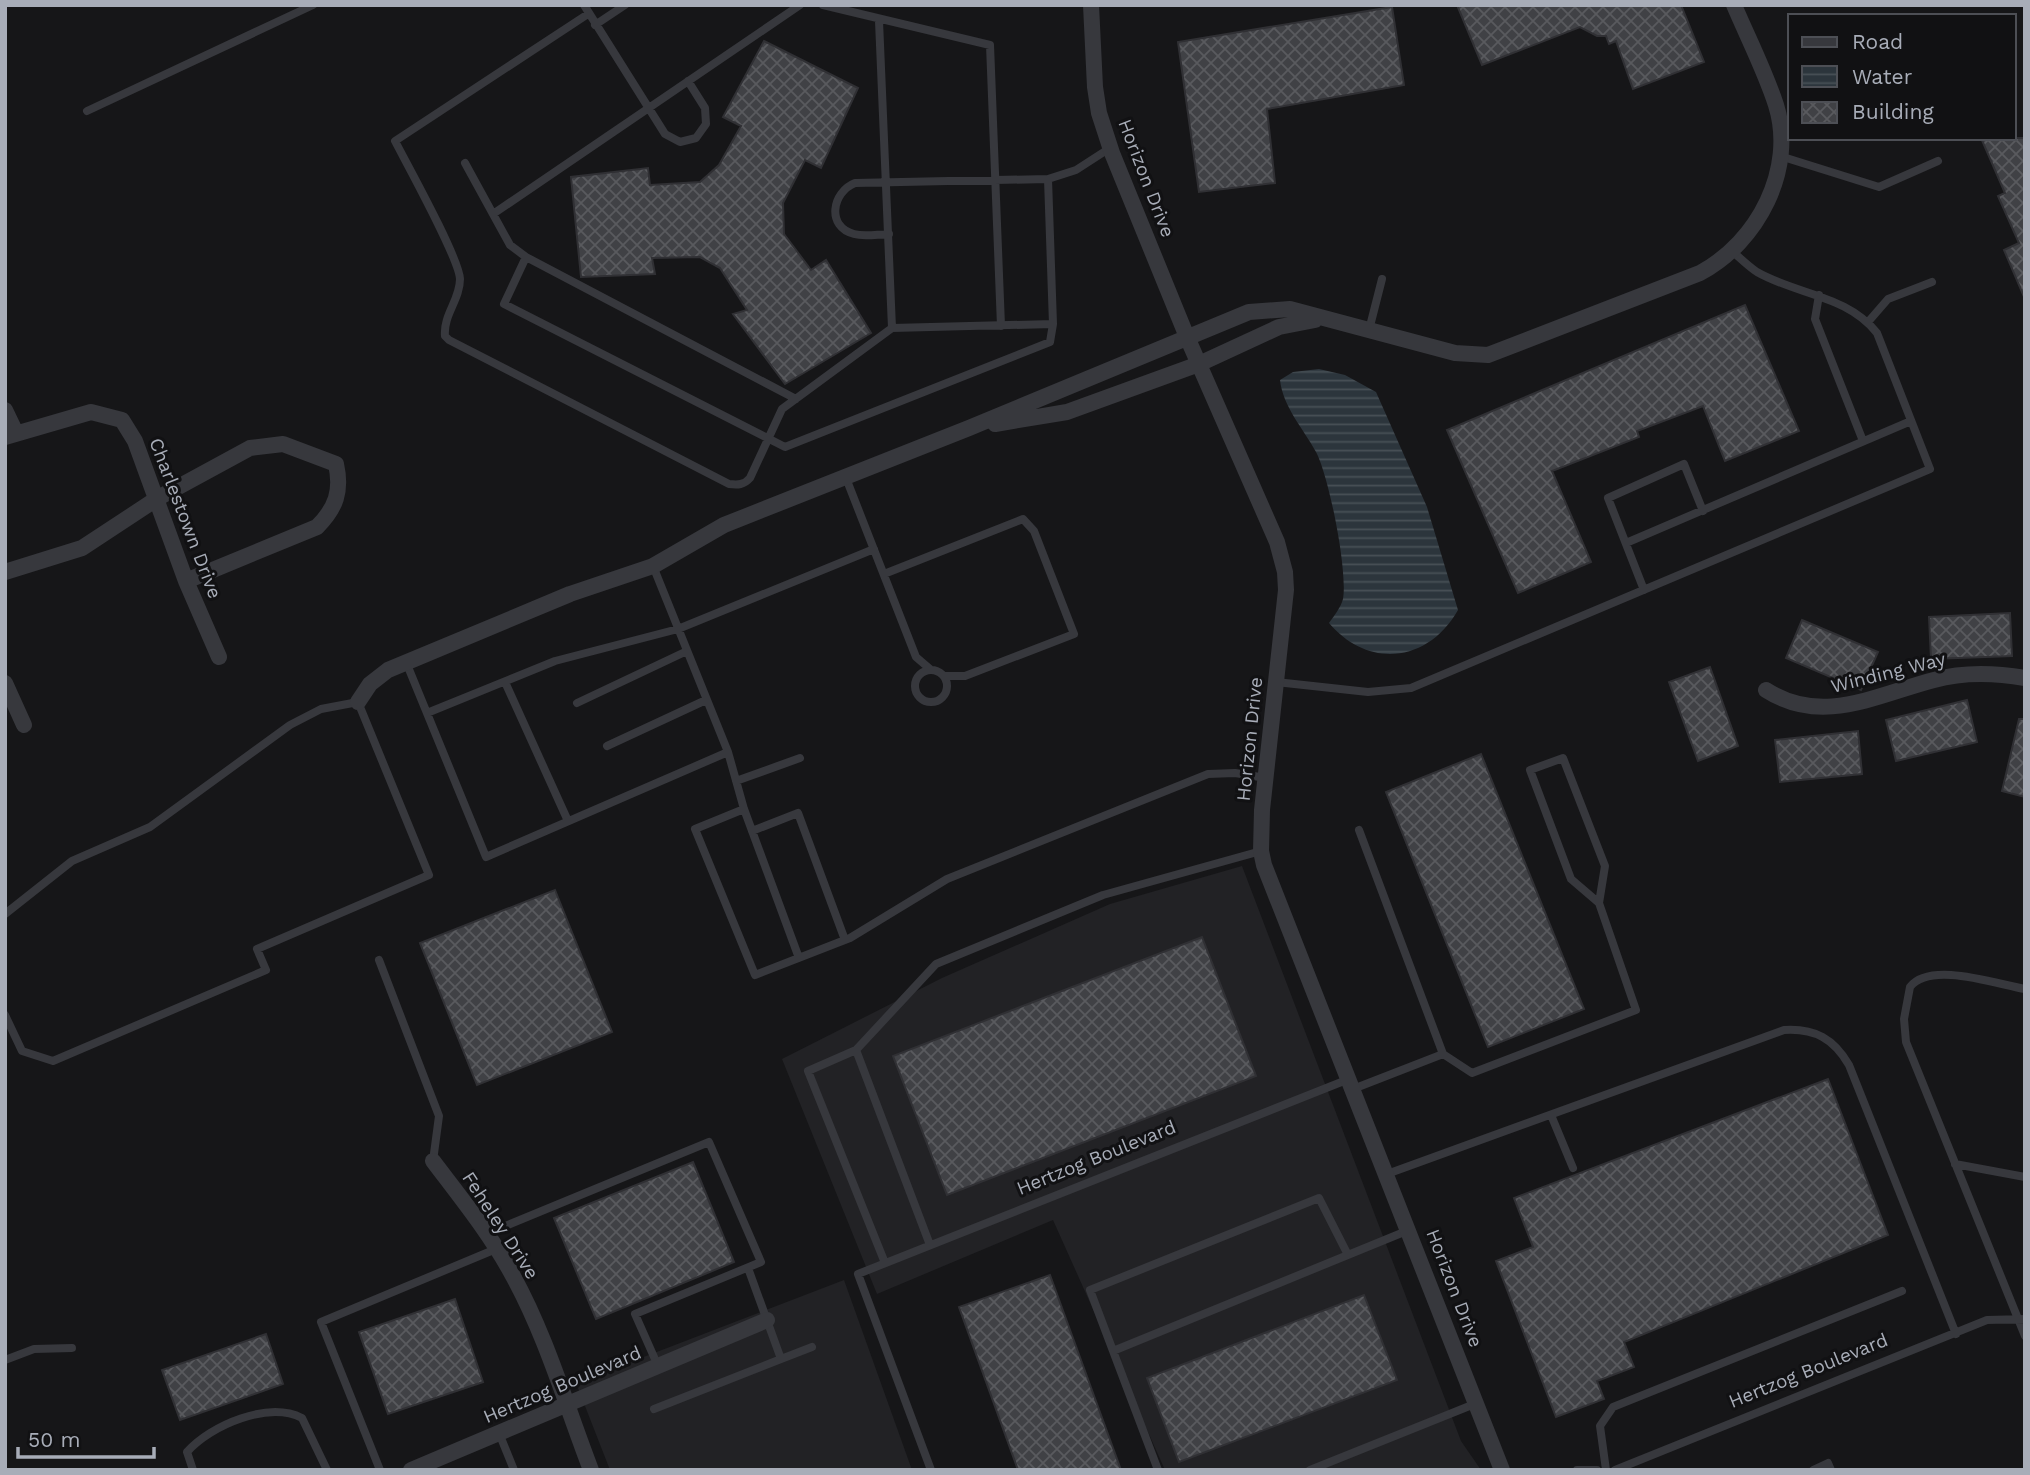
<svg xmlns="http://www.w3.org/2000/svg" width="2030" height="1475" font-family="'Work Sans',sans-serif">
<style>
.built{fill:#222225}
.water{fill:url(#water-rules)}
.building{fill:url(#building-cross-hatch);stroke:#303034;stroke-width:2}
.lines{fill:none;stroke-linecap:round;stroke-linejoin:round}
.service{stroke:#37383d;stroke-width:8}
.minor{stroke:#37383d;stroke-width:16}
.labels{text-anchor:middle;stroke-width:6;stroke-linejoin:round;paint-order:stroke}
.street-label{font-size:19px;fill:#a8adb8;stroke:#111113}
</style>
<defs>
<pattern id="water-rules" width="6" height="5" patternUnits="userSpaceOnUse" patternTransform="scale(1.75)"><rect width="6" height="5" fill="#2c353c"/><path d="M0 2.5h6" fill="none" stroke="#485056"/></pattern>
<pattern id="building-cross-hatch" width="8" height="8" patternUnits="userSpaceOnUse" patternTransform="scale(1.75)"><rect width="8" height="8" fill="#404145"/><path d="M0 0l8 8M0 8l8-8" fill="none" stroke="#595a5e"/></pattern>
</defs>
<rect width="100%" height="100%" fill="#161618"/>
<path class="built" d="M1242 866 1461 1441 1481 1470H1165L1053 1220 877 1294 782 1059 942 978 1110 904Z
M844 1280 912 1470H610L576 1383Z"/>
<path class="water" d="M1319 369 1345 375 1376 392 1427 507 1458 610C1428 663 1368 669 1329 623 1334 616 1341 607 1343 599 1348 572 1329 476 1316 452 1303 428 1283 407 1280 380L1293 372Z"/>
<path class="building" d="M1457 5H1681L1704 62 1633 89 1616 41 1609 44 1606 36H1597L1580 27 1482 65Z
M1392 7 1404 85 1267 109 1275 183 1199 192 1178 42Z
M764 41 858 88 821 168 805 160 783 203 784 234 811 270 826 260 871 333 785 384 733 314 747 310 720 268 700 257 652 258 655 274 581 277 571 177 648 168 650 185 700 182 719 165 741 126 723 117Z
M1981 138H2025V299L2004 250 2019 243 1998 196 2005 193Z
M1745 305 1799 431 1725 461 1703 406 1637 431 1639 437 1552 471 1591 562 1518 593 1447 430Z
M2010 613 2012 656 1931 659 1929 617Z
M1802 620 1878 652 1861 690 1786 658Z
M1710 667 1738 746 1698 761 1669 682Z
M1967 700 1977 742 1896 761 1886 720Z
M2019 719H2025V797L2002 791Z
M1858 731 1862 774 1780 782 1775 740Z
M1481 754 1584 1009 1488 1047 1386 792Z
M555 890 612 1032 477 1085 420 943Z
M1202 937 1256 1076 947 1195 893 1056Z
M1828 1079 1888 1235 1624 1342 1634 1367 1597 1381 1604 1399 1556 1417 1496 1261 1533 1247 1514 1198Z
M693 1162 734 1262 596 1319 554 1218Z
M1050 1275 1121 1470H1018L959 1307Z
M1364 1295 1397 1380 1179 1462 1147 1378Z
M455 1299 483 1382 388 1414 359 1332Z
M266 1334 283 1384 180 1420 162 1370Z"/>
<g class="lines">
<path class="service" d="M584 5 665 134 680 142 696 138 706 124 705 108 688 81
M823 5 990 45 1001 326
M588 14 395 141C408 166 459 258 460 279 460 300 443 315 445 336L449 340 729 484C738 485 744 485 750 478L782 409 892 328 1053 324
M879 21 892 328
M595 25 625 5
M87 111 313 5
M1780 156 1879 187 1938 161
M465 163 510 245 526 257
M493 214 800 5
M889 234C878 234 865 237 854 234 826 227 832 192 855 183L1048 179 1076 170 1110 148
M1819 295 1815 319 1863 441
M1868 322 1888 299 1932 282
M1369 330 1382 279
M796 399 526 257 504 304 785 447 1050 342 1053 324 1048 179
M846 478 916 657 930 669
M1626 543 1911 421
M653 566 728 752 744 809 799 958
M884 574 1023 519 1034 531 1074 634 965 676H945
M1644 590 1608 498 1684 464 1703 511
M406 662 486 857 728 752
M915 686a16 16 0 1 1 32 0a16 16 0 1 1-32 0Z
M505 682 568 821
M1276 682 1368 692 1411 688 1930 469 1877 333C1847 295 1797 295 1757 272 1748 266 1740 258 1732 251
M577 703 687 651
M427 713 555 661 678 629 874 549
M607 746 706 700
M736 781 800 758
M744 809 695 829 755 975 850 938 947 879 1208 774 1235 773 1266 778
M752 831 798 813 845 940
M5 914 72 861 150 827 290 725 321 709 358 702 429 875 257 949 266 970 53 1061 22 1051 5 1015
M379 960 439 1116 433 1161
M2025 989C1996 984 1930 961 1910 987L1904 1019 1906 1042 2025 1336
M856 1050 930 1245
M1443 1054 1472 1073 1636 1010 1599 903 1605 866 1563 758 1530 770 1571 879 1599 903
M1353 1089 1443 1054 1359 830
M1551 1115 1573 1168
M1955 1164 2025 1177
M1387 1174 1784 1030C1815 1028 1834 1039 1849 1065L1956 1334
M486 1234 709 1142 761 1262 635 1314 658 1366
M885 1263 808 1071 856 1050 936 964 1103 895 1261 851
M1113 1351 1409 1230
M781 1359 812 1347
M5 1360 34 1349 72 1348
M654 1409 781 1359 748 1268
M499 1433 514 1470
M193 1470 187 1452C211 1425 268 1401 302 1418L327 1470
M380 1470 321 1322 496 1249
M931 1470 858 1274 1349 1079
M1158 1470 1090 1290 1319 1198 1348 1255
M1310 1470 1477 1403
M1577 1470H1597
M1606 1470 1600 1426 1613 1407 1902 1291
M1615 1470 1987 1320 2025 1319
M1813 1470 1828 1463 1831 1470"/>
<path class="minor" d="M1091 5 1095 87 1099 113 1112 153 1187 337 1277 542 1285 572 1286 590 1262 810 1261 851 1264 865 1502 1470
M5 410 16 433
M995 424 1067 412 1199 364 1279 327 1315 320
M5 437 91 412 122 420 135 441 186 581 219 657
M5 572 82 548 158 498 250 448 283 444 336 464C342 491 336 508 317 527L186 581
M5 683 24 725
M1766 690C1822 726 1876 695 1934 680 1963 672 1995 673 2025 678
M358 702 370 684 388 670 570 594 653 566 724 525 969 428 1249 312 1290 309 1455 353 1488 355 1700 273C1758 242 1796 169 1776 105 1765 71 1748 38 1734 5
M433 1161C461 1198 491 1235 513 1276 546 1336 566 1405 591 1470
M411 1470 767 1320"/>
</g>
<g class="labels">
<g class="street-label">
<text transform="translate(1147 178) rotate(69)" y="7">Horizon Drive</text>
<text transform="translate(186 518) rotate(69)" y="7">Charlestown Drive</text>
<text transform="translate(1888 672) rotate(-14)" y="7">Winding Way</text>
<text transform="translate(1249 739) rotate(-84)" y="7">Horizon Drive</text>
<text transform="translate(1096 1157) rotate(-22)" y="7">Hertzog Boulevard</text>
<text transform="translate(501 1225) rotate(57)" y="7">Feheley Drive</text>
<text transform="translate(1455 1288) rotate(69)" y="7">Horizon Drive</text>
<text transform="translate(1808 1370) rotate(-22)" y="7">Hertzog Boulevard</text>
<text transform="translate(562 1384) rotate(-23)" y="7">Hertzog Boulevard</text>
</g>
</g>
<rect width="2030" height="1475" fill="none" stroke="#a8adb8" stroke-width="14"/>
<rect x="1788" y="14" width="228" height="126" fill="#111113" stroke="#4d4f55" stroke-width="2"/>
<rect x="1802" y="37" width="35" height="10" fill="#37383d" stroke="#4d4f55" stroke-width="2"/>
<text x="1852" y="49" font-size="21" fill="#a8adb8">Road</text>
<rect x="1802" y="66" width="35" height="21" fill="url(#water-rules)" stroke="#4d4f55" stroke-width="2"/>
<text x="1852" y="84" font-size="21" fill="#a8adb8">Water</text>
<rect x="1802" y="102" width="35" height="21" fill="url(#building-cross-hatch)" stroke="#4d4f55" stroke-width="2"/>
<text x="1852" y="119" font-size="21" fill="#a8adb8">Building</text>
<path d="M18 1447v10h136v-10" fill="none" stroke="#a8adb8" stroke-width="3.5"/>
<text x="28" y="1447" font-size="21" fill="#a8adb8" stroke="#111113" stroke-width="5" paint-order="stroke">50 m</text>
</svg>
